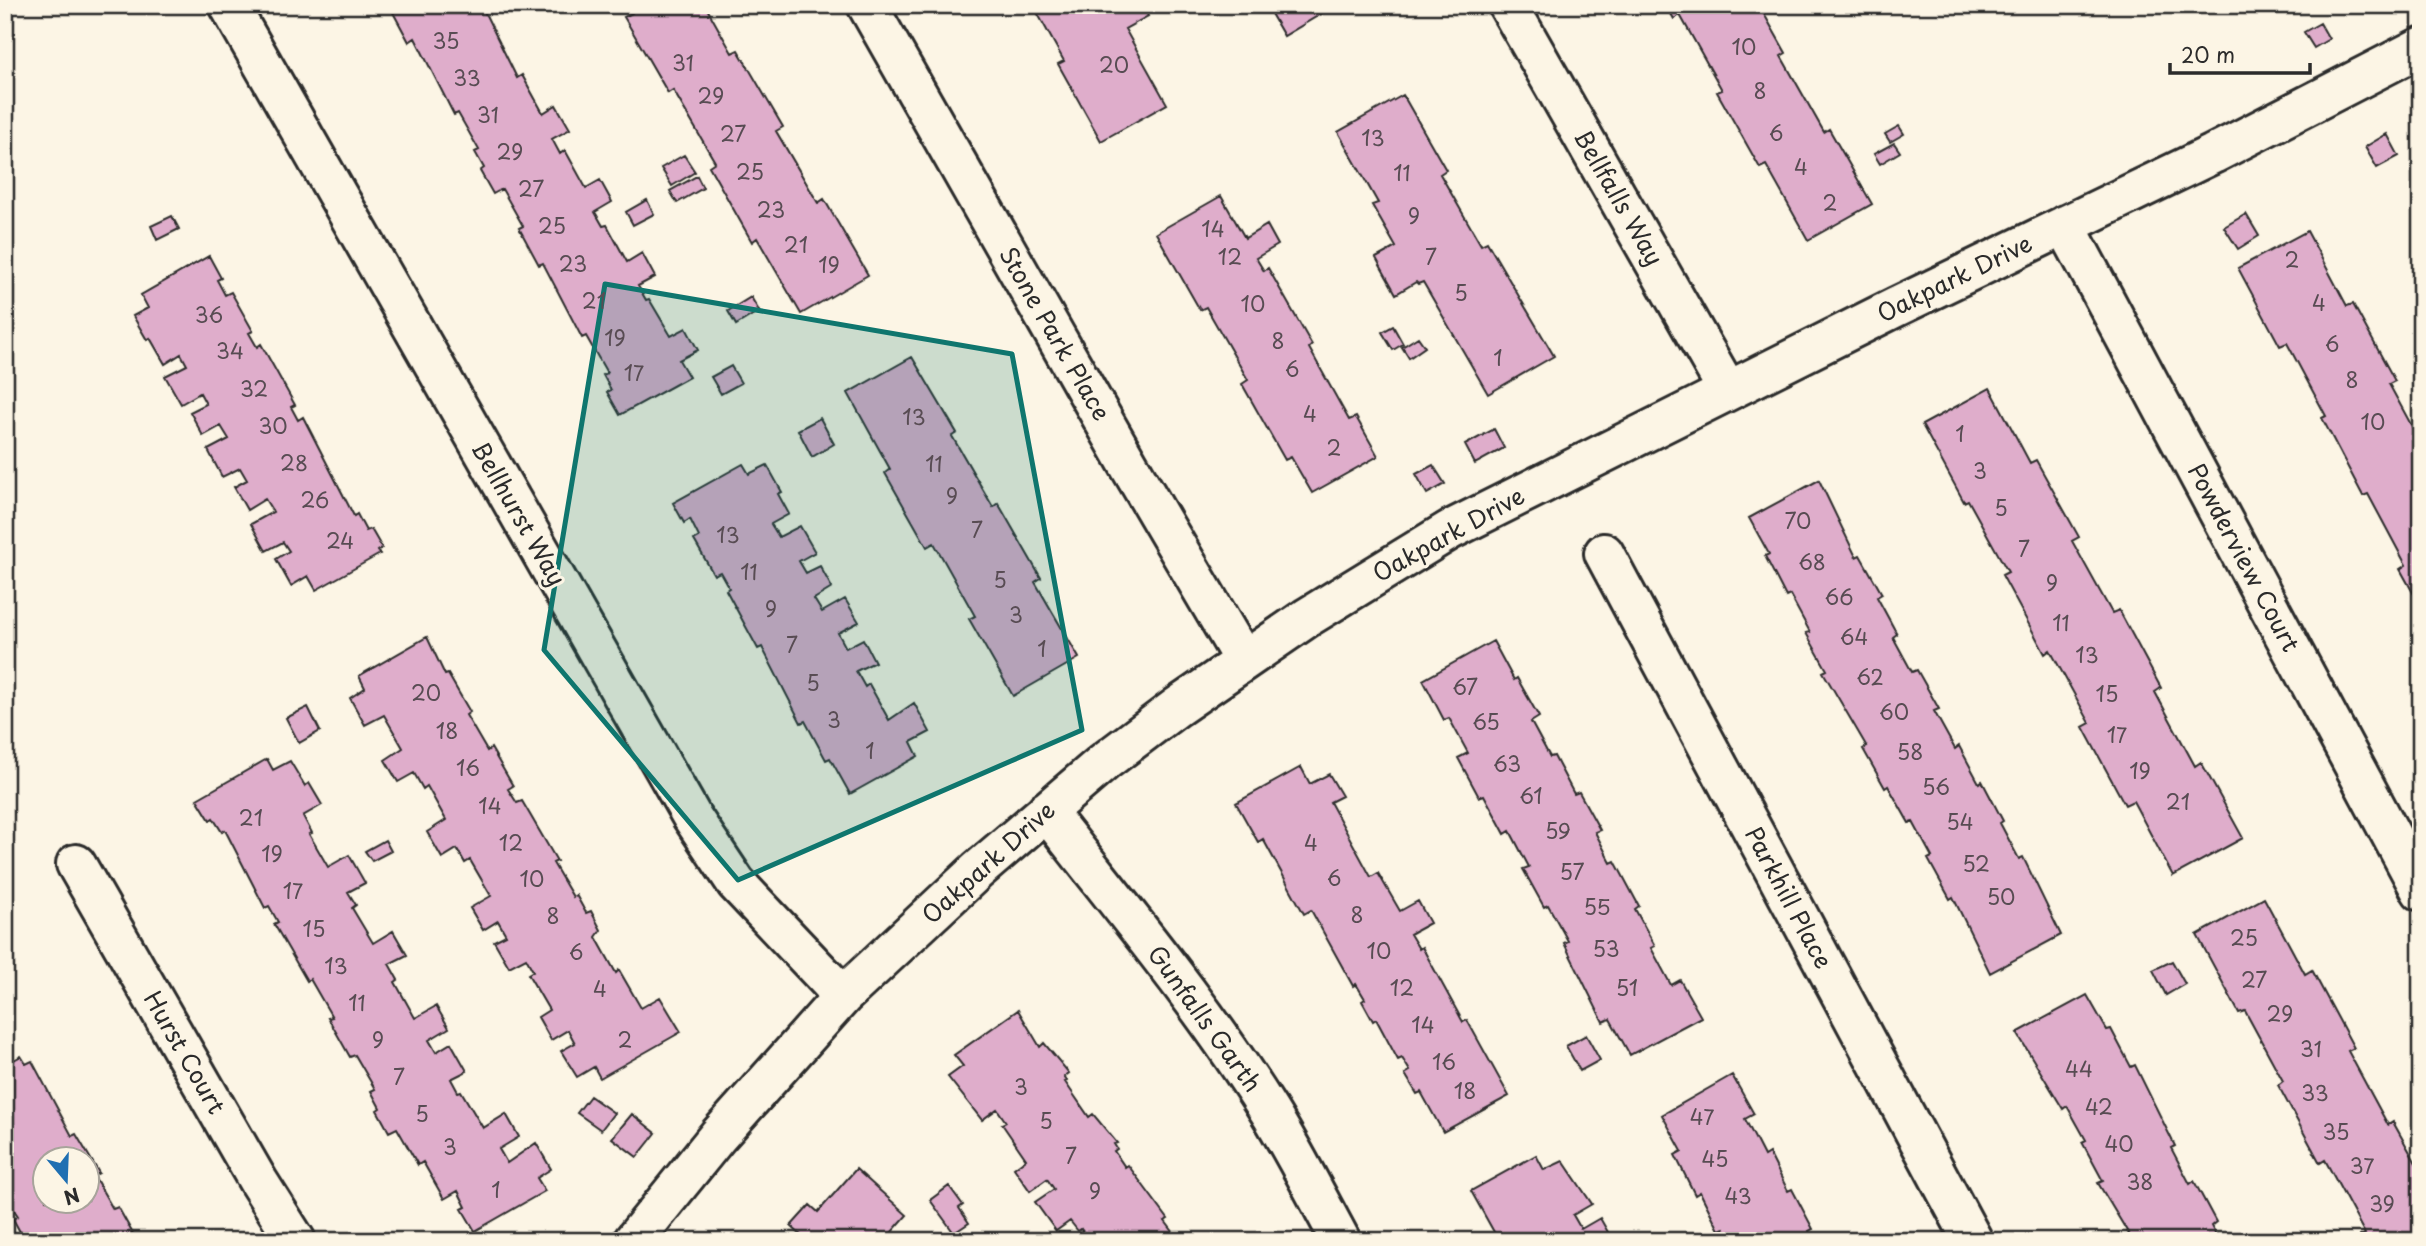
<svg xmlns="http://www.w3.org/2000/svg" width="2426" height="1246" font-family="'Playpen Sans',sans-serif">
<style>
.building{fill:#dfadcb;stroke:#2b2b2b;stroke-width:2;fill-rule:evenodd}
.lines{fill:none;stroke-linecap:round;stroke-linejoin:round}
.minor-casing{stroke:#2b2b2b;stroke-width:44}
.minor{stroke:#fcf5e5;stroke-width:38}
.marked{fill:#0f766e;fill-opacity:0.2;stroke:#0f766e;stroke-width:5;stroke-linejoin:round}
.labels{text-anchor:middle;stroke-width:6;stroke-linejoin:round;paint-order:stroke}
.number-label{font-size:21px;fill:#584c53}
.street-label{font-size:24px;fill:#2b2b2b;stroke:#fcf5e5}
</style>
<rect width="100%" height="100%" fill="#fcf5e5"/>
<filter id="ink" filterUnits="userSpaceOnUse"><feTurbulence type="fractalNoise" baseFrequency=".0143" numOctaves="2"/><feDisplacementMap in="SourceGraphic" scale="14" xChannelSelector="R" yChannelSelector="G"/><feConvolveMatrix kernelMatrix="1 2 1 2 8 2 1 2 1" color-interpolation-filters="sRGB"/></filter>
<g filter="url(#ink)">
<path class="building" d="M389 5H481L517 78 522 75 543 113 556 105 570 129 552 139 560 154 565 150 586 188 600 180 612 202 595 212 603 226 607 225 627 262 642 253 655 277 638 286 646 300 649 299 671 336 686 328 698 350 679 360 689 377 620 415 607 392 611 390 603 375 607 373 586 336 582 338 543 263 539 265 519 228 523 226 502 189 493 194 480 171 484 168 475 152 479 150 458 113 454 115 415 38 409 42Z
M627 5H705L732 53 738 50 783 127 776 131 818 203 824 199 868 275 801 314 757 238 752 242 709 166 715 162 673 90 668 93 624 17 632 13Z
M1033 5H1142L1148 16 1125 29 1167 104 1101 141 1058 64 1064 61Z
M1266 5H1336L1284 36Z
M1666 5H1759L1786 53 1781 56 1824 132 1829 129 1872 204 1808 240 1766 165 1760 168 1717 92 1722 90 1680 15 1674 19Z
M2320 23 2329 39 2314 48 2304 32Z
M1403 95 1446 170 1440 174 1481 245 1487 242 1554 356 1488 394 1423 282 1418 284 1416 282 1396 294 1376 258 1396 247 1372 205 1378 203 1338 132Z
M1899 126 1904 134 1890 142 1885 134Z
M2387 134 2399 156 2377 168 2365 147Z
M1894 143 1900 152 1880 164 1874 154Z
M684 155 695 172 672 186 661 168Z
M697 176 703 188 677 203 670 191Z
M1221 196 1245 238 1267 225 1278 245 1256 258 1264 271 1268 268 1312 345 1309 348 1349 420 1356 417 1378 456 1312 493 1291 457 1285 460 1242 384 1248 380 1206 307 1200 310 1156 233Z
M647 200 654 214 633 225 626 212Z
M2246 214 2259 236 2238 249 2224 227Z
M172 216 179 229 157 240 151 226Z
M2307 231 2347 306 2353 304 2395 381 2389 384 2421 443V607L2400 569 2406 565 2368 494 2363 496 2322 418 2326 416 2287 343 2280 346 2238 268Z
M209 256 221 278 217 280 225 295 231 292 253 331 249 333 257 347 261 344 295 405 291 407 298 420 303 417 354 516 357 514 366 531 371 529 382 548 378 551 380 554 316 590 308 576 291 586 276 559 289 551 283 542 266 551 251 524 273 512 265 499 247 510 234 487 247 480 240 468 222 477 208 450 229 439 221 426 203 436 190 412 206 404 200 393 181 404 165 376 187 365 181 354 165 364 150 338 147 340 133 316 148 308 141 295Z
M751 297 759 311 736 325 728 311Z
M1393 326 1403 344 1393 350 1382 332Z
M1418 337 1425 347 1409 358 1402 347Z
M912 357 957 433 952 436 993 507 998 503 1041 578 1035 582 1079 658 1013 696 969 619 975 616 934 543 927 547 885 473 890 469 848 393Z
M731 366 741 383 721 394 711 377Z
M1990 388 2030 463 2036 460 2079 537 2072 541 2112 613 2119 610 2161 688 2155 692 2195 766 2201 762 2243 838 2173 876 2133 801 2125 805 2083 727 2090 723 2050 650 2045 654 2002 575 2008 572 1968 500 1964 502 1922 425Z
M820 418 834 444 812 457 798 430Z
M1494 429 1504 448 1475 464 1465 445Z
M743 464 749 474 767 465 782 492 778 494 789 514 771 524 779 537 800 526 815 552 799 561 806 573 820 566 832 588 814 599 822 612 845 599 859 622 838 633 846 648 863 639 875 662 856 671 865 687 869 684 889 720 914 703 930 732 911 742 918 756 850 794 830 758 826 760 805 721 801 723 762 647 758 649 726 590 729 588 720 572 714 575 694 540 699 537 690 519 684 523 673 503Z
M1433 465 1445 484 1427 494 1416 474Z
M1819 480 1856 557 1860 555 1882 594 1877 597 1897 634 1893 637 1912 672 1917 670 1939 709 1934 711 1955 749 1959 746 1979 783 1982 781 2003 821 2000 823 2019 859 2023 857 2061 935 1990 973 1953 897 1950 899 1928 859 1932 857 1913 822 1909 823 1888 786 1885 788 1863 749 1867 747 1823 672 1827 670 1806 633 1810 632 1790 595 1786 597 1765 556 1769 554 1749 518Z
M427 637 445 675 448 674 470 712 466 715 487 751 491 748 513 786 508 789 517 803 522 801 557 861 553 863 573 897 576 895 586 913 591 911 601 930 596 937 616 973 619 970 641 1008 660 997 681 1032 600 1078 594 1067 577 1077 561 1051 575 1043 568 1030 551 1040 538 1017 549 1010 528 974 533 971 526 958 509 967 494 941 506 935 498 921 483 930 470 908 491 896 470 860 465 863 457 849 442 858 427 832 446 820 427 786 423 789 414 773 398 782 385 760 403 748 384 715 365 725 350 698 365 688 359 676Z
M1493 641 1514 680 1517 678 1539 717 1531 722 1550 757 1554 756 1574 794 1579 792 1600 830 1595 832 1611 863 1615 861 1639 906 1635 909 1655 946 1651 948 1671 985 1680 980 1701 1017 1630 1055 1610 1019 1603 1022 1564 943 1568 941 1548 905 1544 907 1523 869 1529 867 1510 831 1505 834 1484 795 1479 797 1458 758 1468 753 1449 718 1444 720 1423 680Z
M308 707 320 731 299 743 286 718Z
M267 759 273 770 290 761 305 786 309 783 322 805 303 816 312 833 309 834 328 867 349 855 365 883 348 892 356 905 352 908 373 943 393 931 407 955 389 964 398 980 395 982 415 1018 436 1006 449 1028 429 1040 436 1052 451 1043 467 1071 451 1079 458 1092 461 1091 483 1128 506 1114 519 1137 499 1149 507 1163 536 1143 551 1169 537 1178 545 1191 475 1231 462 1209 466 1207 458 1191 444 1199 423 1162 418 1165 397 1128 389 1132 377 1110 380 1108 371 1091 375 1089 355 1055 350 1057 328 1018 332 1017 310 979 307 981 274 924 278 922 269 906 265 908 225 830 222 832 213 818 210 820 197 799Z
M1301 767 1310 784 1329 774 1342 796 1330 802 1371 877 1378 873 1400 911 1418 901 1430 923 1410 934 1419 949 1422 947 1463 1022 1467 1020 1509 1096 1443 1132 1421 1092 1417 1094 1405 1074 1410 1071 1402 1058 1398 1060 1376 1019 1373 1021 1362 1001 1365 999 1356 984 1353 986 1311 910 1304 914 1263 839 1258 842 1236 803Z
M385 840 391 851 372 861 365 851Z
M2264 898 2305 974 2312 970 2354 1048 2348 1051 2388 1125 2393 1122 2421 1172V1241H2362L2360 1236 2365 1234 2325 1160 2320 1163 2278 1085 2283 1081 2245 1011 2239 1013 2197 935Z
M2172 961 2185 984 2166 995 2153 970Z
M2087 995 2107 1030 2111 1029 2131 1067 2135 1065 2175 1146 2171 1148 2190 1184 2194 1181 2216 1222 2211 1226 2219 1241H2133L2098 1183 2103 1181 2082 1142 2086 1140 2067 1106 2063 1109 2017 1033Z
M1018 1010 1040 1047 1044 1043 1069 1073 1064 1077 1067 1081 1065 1082 1089 1117 1093 1114 1117 1143 1114 1144 1117 1149 1114 1151 1125 1167 1128 1165 1168 1219 1165 1221 1180 1241H1089L1081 1229 1078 1231 1070 1221 1056 1231 1035 1202 1054 1189 1047 1179 1030 1191 1014 1168 1026 1159 1002 1124 1006 1122 997 1109 982 1120 948 1077 963 1066 954 1055Z
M1586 1035 1600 1060 1580 1071 1566 1046Z
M21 1056 26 1064 32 1061 72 1136 76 1134 99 1173 94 1176 113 1209 118 1207 137 1241H25L13 1219 18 1216 5 1197V1078L10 1075 5 1065ZM46 1158H88V1200H46Z
M1732 1075 1754 1114 1745 1119 1764 1156 1769 1153 1788 1191 1792 1189 1813 1229 1809 1231 1814 1241H1730L1724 1228 1719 1230 1700 1192 1695 1195 1675 1155 1682 1151 1662 1115Z
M590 1096 614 1113 601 1130 577 1113Z
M632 1114 656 1133 637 1157 612 1138Z
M1536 1155 1544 1170 1563 1161 1592 1204 1573 1215 1581 1229 1600 1218 1613 1241H1499L1471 1191Z
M856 1169 907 1215 884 1241H807L791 1226 810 1205 818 1212Z
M949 1186 963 1205 959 1208 969 1223 954 1233 930 1200Z"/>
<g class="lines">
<g class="minor-casing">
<path id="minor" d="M229 5 692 817 736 883 843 996
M867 5 1130 467 1244 661
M1508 5 1728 391
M2065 225 2421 891
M1604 553 1973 1241
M1046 811C1122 909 1203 1005 1269 1111 1295 1153 1317 1197 1341 1241
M76 864 258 1181 296 1241
M633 1241 718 1136 843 996 978 870 1104 762 1177 707 1308 617 1450 530 1896 307 2213 154 2421 47"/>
</g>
<use href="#minor" class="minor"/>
</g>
</g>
<path class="marked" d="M605 284 1012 354 1082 730 738 880 544 650Z"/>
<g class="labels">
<g class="number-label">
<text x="446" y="49">35</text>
<text x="1744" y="55">10</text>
<text x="683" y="71">31</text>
<text x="1114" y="73">20</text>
<text x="467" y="86">33</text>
<text x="1760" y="99">8</text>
<text x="711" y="104">29</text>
<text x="488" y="123">31</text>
<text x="1776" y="141">6</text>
<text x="733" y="142">27</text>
<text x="1373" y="146">13</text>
<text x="510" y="160">29</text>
<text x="1801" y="175">4</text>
<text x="750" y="180">25</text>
<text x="1402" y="181">11</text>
<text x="531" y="197">27</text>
<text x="1830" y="211">2</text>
<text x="771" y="218">23</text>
<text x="1414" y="224">9</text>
<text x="552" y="234">25</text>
<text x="1213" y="237">14</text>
<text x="796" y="253">21</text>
<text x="1230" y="265">12</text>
<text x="1431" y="265">7</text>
<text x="2292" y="268">2</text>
<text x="573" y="272">23</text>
<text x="829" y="273">19</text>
<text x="1461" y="301">5</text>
<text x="594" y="309">21</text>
<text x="2319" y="311">4</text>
<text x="1253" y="312">10</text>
<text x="209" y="323">36</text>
<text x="615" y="346">19</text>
<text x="1278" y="349">8</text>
<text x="2332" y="352">6</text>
<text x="230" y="359">34</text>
<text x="1498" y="366">1</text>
<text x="1292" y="377">6</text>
<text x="634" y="381">17</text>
<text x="2352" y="388">8</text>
<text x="254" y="397">32</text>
<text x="1310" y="422">4</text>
<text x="914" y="425">13</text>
<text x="2373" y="430">10</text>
<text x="273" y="434">30</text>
<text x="1960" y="442">1</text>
<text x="1334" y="456">2</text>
<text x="294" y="471">28</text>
<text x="934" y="472">11</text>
<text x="1980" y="479">3</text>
<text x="952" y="504">9</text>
<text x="315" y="508">26</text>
<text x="2001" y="516">5</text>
<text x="1798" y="529">70</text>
<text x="977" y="538">7</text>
<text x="728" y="543">13</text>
<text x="340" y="549">24</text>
<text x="2024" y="557">7</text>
<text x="1812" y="570">68</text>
<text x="749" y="580">11</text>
<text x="1000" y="588">5</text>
<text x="2052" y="591">9</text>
<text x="1839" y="605">66</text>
<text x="771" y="617">9</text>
<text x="1016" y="623">3</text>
<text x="2061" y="631">11</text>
<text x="1854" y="645">64</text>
<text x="792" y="653">7</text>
<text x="1042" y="657">1</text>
<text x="2087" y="663">13</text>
<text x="1870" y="685">62</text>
<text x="813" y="691">5</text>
<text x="1465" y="695">67</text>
<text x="426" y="701">20</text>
<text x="2107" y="702">15</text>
<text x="1894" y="720">60</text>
<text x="834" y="728">3</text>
<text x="1486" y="730">65</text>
<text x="447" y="739">18</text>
<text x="2117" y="743">17</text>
<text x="870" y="759">1</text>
<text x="1910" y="760">58</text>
<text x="1507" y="772">63</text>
<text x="468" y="776">16</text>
<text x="2140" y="779">19</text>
<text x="1936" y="795">56</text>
<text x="1531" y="804">61</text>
<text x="2178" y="810">21</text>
<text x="490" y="814">14</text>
<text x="251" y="826">21</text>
<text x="1960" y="830">54</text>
<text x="1558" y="839">59</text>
<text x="511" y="851">12</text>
<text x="1311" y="851">4</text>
<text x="272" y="862">19</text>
<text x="1976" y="872">52</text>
<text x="1572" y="880">57</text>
<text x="1334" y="886">6</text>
<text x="532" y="887">10</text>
<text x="293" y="899">17</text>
<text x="2001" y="905">50</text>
<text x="1597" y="915">55</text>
<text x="1357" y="923">8</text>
<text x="553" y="924">8</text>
<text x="314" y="937">15</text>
<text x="2244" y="946">25</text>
<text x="1606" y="957">53</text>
<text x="1379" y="959">10</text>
<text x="576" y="960">6</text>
<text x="336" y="974">13</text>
<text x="2254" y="988">27</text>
<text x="1402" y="996">12</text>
<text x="1627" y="996">51</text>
<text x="600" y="997">4</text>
<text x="357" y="1011">11</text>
<text x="2280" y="1022">29</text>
<text x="1423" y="1033">14</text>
<text x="378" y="1048">9</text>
<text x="625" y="1048">2</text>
<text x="2311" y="1057">31</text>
<text x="1444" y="1070">16</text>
<text x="2079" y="1077">44</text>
<text x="399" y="1085">7</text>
<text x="1021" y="1095">3</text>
<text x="1465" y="1099">18</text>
<text x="2315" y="1101">33</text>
<text x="2099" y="1115">42</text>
<text x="422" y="1122">5</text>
<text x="1702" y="1125">47</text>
<text x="1046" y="1129">5</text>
<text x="2336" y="1140">35</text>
<text x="2119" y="1152">40</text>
<text x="450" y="1155">3</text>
<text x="1071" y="1164">7</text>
<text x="1715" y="1167">45</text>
<text x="2362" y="1174">37</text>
<text x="2140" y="1190">38</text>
<text x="496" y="1198">1</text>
<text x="1095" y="1199">9</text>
<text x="1738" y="1204">43</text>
<text x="2382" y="1212">39</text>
</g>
<g class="street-label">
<text transform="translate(1618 198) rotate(60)" y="8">Bellfalls Way</text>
<text transform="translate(1955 279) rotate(-26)" y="8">Oakpark Drive</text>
<text transform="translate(1054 334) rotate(60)" y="8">Stone Park Place</text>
<text transform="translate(518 514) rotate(60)" y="8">Bellhurst Way</text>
<text transform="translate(1449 535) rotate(-29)" y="8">Oakpark Drive</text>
<text transform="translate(2243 558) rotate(62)" y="8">Powderview Court</text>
<text transform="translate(989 863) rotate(-42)" y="8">Oakpark Drive</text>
<text transform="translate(1788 898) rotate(62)" y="8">Parkhill Place</text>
<text transform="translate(1204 1019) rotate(54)" y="8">Gunfalls Garth</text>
<text transform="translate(184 1053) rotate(60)" y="8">Hurst Court</text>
</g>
</g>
<rect width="2426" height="1246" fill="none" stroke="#fcf5e5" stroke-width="28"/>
<rect x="14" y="14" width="2398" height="1218" fill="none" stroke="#2b2b2b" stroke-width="2.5" filter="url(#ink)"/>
<g transform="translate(66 1180) rotate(161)"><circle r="33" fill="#fcf5e5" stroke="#a8a49b" stroke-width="2"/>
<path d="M0-5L12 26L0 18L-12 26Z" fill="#1f6fb2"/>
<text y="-10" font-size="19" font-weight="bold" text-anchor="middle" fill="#2b2b2b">N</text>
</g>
<path d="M2170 63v10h140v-10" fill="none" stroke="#2b2b2b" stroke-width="3.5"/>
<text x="2181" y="63" font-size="21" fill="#2b2b2b" stroke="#fcf5e5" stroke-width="5" paint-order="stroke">20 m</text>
</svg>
